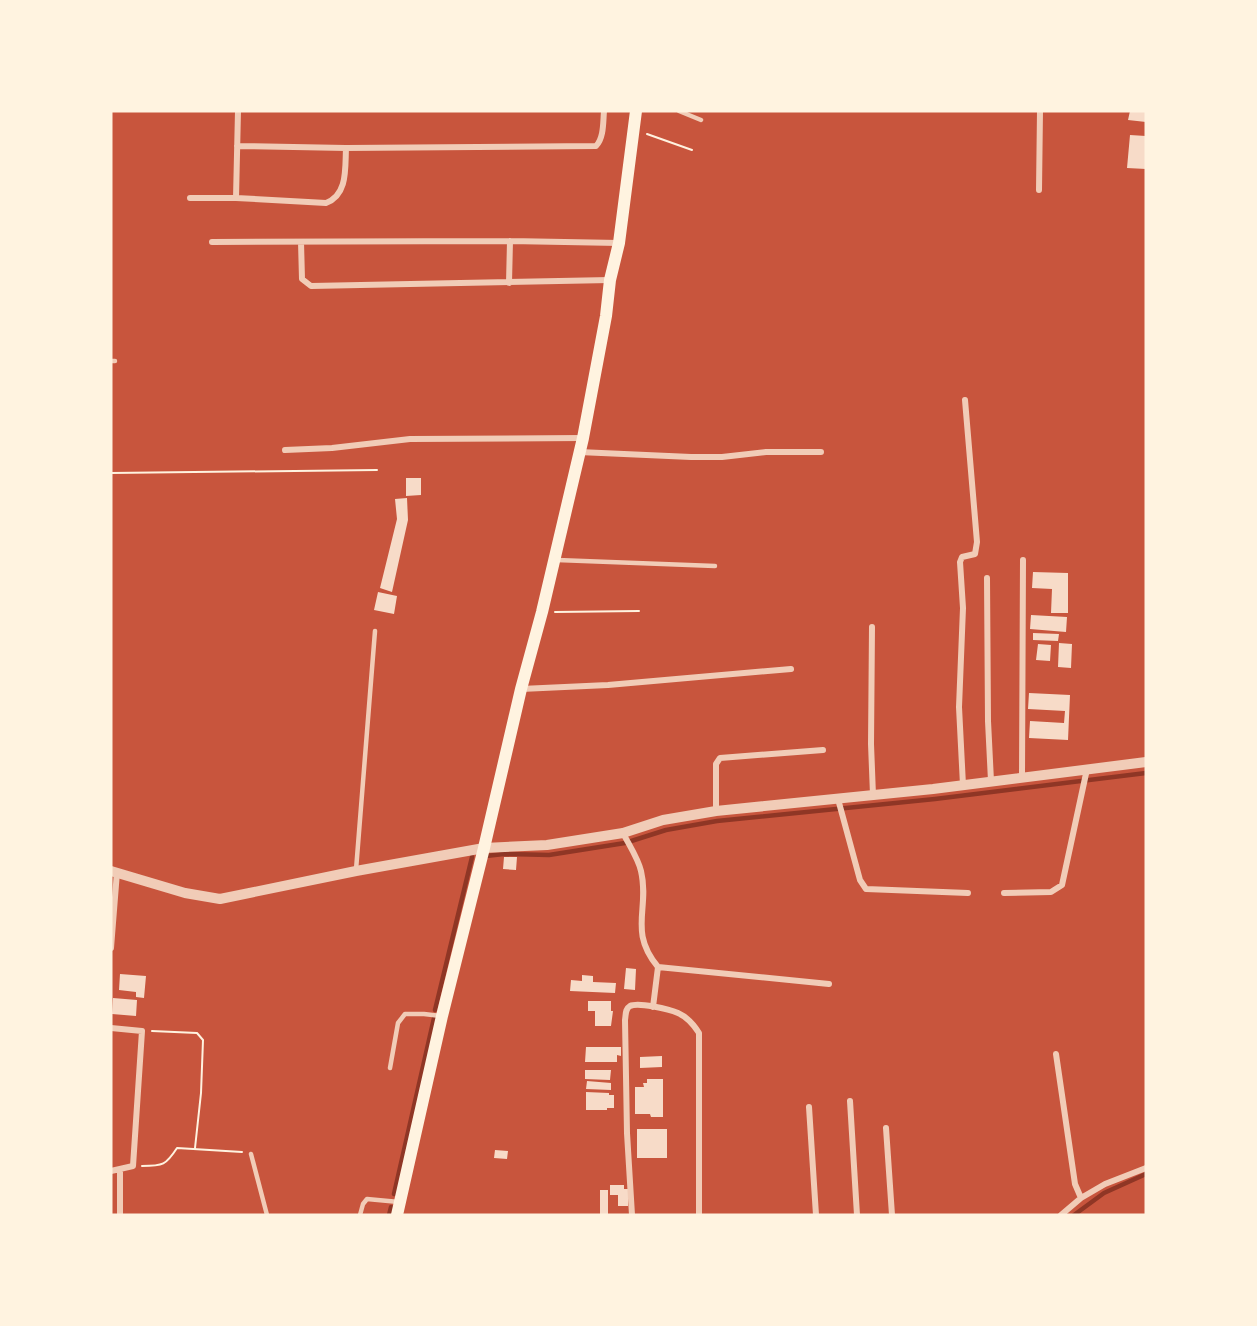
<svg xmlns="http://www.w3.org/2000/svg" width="1257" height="1326" font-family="'Noto Sans',sans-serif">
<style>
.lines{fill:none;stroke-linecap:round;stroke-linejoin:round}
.stream{stroke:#8f3625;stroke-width:4.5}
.building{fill:#f7dbc8}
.path{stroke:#fff3e0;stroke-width:2}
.service{stroke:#f1ccb7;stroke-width:4.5}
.minor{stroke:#f1ccb7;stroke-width:6}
.tertiary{stroke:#f1ccb7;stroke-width:10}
.secondary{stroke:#fff3e0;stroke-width:12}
</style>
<rect width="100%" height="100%" fill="#c8553d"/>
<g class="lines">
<path class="stream" d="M486 856 504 854 549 855 625 843 666 830 717 821 935 799 1146 773
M435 1010 472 857
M394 1194 434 1018
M389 1215 391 1207
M1074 1215 1104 1193 1146 1174"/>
</g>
<path class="building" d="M1130 111H1146V122L1128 120Z
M1130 135 1146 136V169L1127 168Z
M406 478H421V495L406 496Z
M407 498 408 520 392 592 380 588 397 519 395 499Z
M1033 572 1068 573V613H1051L1052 589 1032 588Z
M378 592 397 596 394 614 374 610Z
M1031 615 1067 617 1066 632 1030 629Z
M1033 633 1059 634 1058 641 1033 640Z
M1059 643 1072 644 1071 668 1058 667Z
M1038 644 1051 645 1050 661 1036 660Z
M1029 693 1070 695 1068 740 1029 738 1030 721 1064 723 1065 711 1028 709Z
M504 857H517L516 870 503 869Z
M626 968 636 969 635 990 624 989Z
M120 974 146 976 144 998 136 997V992L119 990Z
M582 975 593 976V982L616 983 615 993 570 991 571 980 582 981Z
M113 998 137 1000 136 1016 112 1014Z
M588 1001H611V1011H613L611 1026H595V1011H588Z
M586 1047H621V1056L617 1055V1062H585Z
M662 1056V1067L640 1068V1057Z
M585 1070H611L610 1080 585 1079Z
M647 1079H663V1117H651L650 1114H635V1087H644L643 1083H647Z
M587 1081 611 1083V1090L586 1089Z
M586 1092 609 1093V1095H614V1108H607V1110H586Z
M637 1129H667V1158H637Z
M495 1150 508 1151 507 1159 494 1158Z
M610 1185H624V1189H628V1206H618V1195H610Z
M600 1190H608V1215H600Z"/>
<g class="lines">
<path class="path" d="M647 134 692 150
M111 473 377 470
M555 612 639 611
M152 1031 197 1033 203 1040 201 1093 195 1148
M142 1166C163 1166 166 1165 177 1148L242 1152"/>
<path class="service" d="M679 111 701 120
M111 361H115
M557 560 715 566
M356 870 375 631
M390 1068 398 1023 405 1014H424L441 1016
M251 1154 267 1215
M360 1215 363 1204 367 1199 399 1202"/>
<path class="minor" d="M237 146 346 148 596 146C604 138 603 122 604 111
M1039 190 1040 111
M190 198H236L326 203C348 195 345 168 346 148
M236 198 238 111
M212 242 510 241 619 243
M301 242 302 279 311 286 610 280
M509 283 510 241
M285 450 332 448 410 439 583 438
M579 452 691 457H722L766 452H821
M987 578 988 721 991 781
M872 627 871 744 873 795
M521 689 608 685 791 669
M1022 777 1023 560
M963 785 959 707 963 608 960 562 962 557 975 554 977 542 965 400
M838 799 860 880 866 889 968 893
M716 811V764L720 758 823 750
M623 833C629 845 638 858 641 871 650 909 628 931 658 967L829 984
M1004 893 1051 892 1062 885 1087 769
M111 948 117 872
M653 1007 658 967
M111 1028 142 1031 133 1166 111 1171
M1056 1054 1075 1184 1081 1198
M850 1101 857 1215
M809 1107 816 1215
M886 1128 892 1215
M120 1215V1169
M632 1215 627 1133 625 1020C626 1014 625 1009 630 1006 638 1002 669 1009 678 1013 687 1017 694 1025 699 1033V1215
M1061 1215 1081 1198 1105 1184 1146 1168"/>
<path class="tertiary" d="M111 871 185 893 220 899 356 871 484 848 547 845 623 833 663 820 716 811 933 789 1146 762"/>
<path class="secondary" d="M397 1215 442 1016 484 848 521 689 542 612 583 438 606 316 610 280 619 243 636 111"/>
</g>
<rect width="1257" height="1326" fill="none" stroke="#fff3e0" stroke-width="225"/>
</svg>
